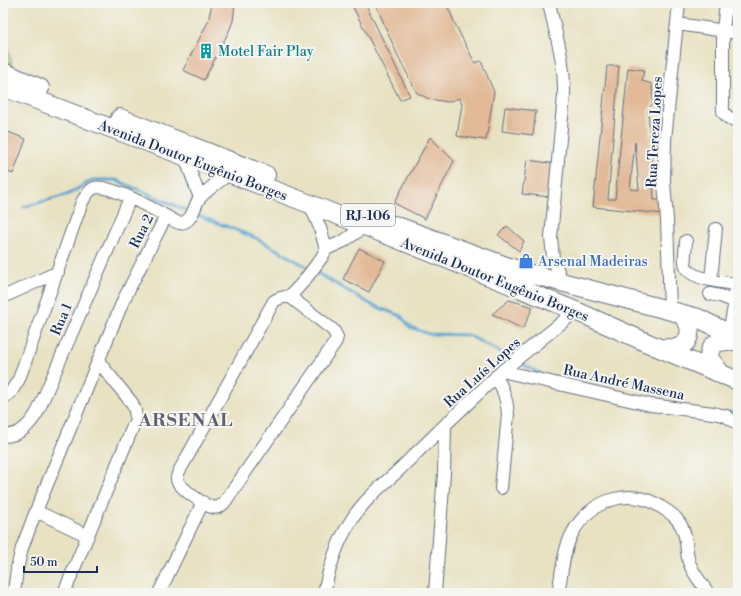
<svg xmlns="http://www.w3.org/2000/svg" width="741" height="596" font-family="'Libre Bodoni',serif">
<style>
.green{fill:#afd883;stroke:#658470}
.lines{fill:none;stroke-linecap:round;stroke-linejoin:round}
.stream{stroke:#59a4d1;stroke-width:3}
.building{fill:#e2ba98;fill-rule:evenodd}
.minor-casing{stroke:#636e81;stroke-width:14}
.highway-casing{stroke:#636e81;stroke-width:20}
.minor{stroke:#fff;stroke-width:12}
.highway{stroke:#fff;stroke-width:18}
.labels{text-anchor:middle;stroke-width:4;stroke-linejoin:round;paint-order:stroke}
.shield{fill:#f6f6f2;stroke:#5d6b8a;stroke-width:1}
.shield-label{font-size:13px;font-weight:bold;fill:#1b2f5e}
.culture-label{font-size:14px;fill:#0d838f;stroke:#f6f6f2;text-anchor:start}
.street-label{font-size:14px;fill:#1b2f5e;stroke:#f6f6f2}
.shop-label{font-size:14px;fill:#366cbe;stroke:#f6f6f2;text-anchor:start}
.district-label{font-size:18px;font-weight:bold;letter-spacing:1px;fill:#616072;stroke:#f6f6f2}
</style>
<rect width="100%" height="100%" fill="#f6f6f2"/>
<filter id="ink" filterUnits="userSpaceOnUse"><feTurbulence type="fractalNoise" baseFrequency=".025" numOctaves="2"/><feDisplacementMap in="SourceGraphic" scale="8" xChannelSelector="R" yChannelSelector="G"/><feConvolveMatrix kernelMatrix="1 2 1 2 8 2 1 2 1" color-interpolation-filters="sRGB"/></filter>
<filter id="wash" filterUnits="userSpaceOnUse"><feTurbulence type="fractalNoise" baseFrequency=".012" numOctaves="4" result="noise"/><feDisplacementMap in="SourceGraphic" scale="16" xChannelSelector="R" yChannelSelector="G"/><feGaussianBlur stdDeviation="0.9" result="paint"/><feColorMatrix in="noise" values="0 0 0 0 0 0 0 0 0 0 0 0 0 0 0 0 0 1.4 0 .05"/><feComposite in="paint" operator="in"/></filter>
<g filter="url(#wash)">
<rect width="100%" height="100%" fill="#e8e2c2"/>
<path class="green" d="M3 40 6 41 12 64 3 60Z"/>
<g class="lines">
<path class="stream" d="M24 207 69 194 92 180H116L190 212
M195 214 256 238 309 268
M314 271 372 305 401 316 410 327 429 334 468 335 513 359
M518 362 541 374
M728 412 738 414"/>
</g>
<g id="blocks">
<path class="building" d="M212 3H235L233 21 229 31 204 80 183 70 208 22Z
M351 3H365L410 96 400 100Z
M375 3H446L457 28 475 63 481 61 494 92 486 140 457 136 462 104 459 98 448 102 429 99 417 93 397 54Z
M607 66H619L608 199H615L628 68 644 70 642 81 652 84 653 103 648 110 654 200H664V214L593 207ZM635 142 639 190 630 189Z
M505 107 536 111 533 135 502 131Z
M3 130 26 139 13 174 3 170Z
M430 137 454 161 425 219 394 203Z
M527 160 556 164 551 197 522 194Z
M507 226 524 241 519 251 498 235Z
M359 248 385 261 369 292 343 279Z
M509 300 533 307 523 329 492 314Z"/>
</g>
</g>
<g filter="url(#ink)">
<use href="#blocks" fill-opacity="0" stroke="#636e81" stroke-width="1"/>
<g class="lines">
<g class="minor-casing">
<path id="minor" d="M549 3C556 36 565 61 564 95L551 237 553 258 562 282
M726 3 723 30V111C726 117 731 120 738 120
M678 24 738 33
M185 157 200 198
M310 204 320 228 326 249
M686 241C686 249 683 259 686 267 690 279 726 283 738 284
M711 280 716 229
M710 294 720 296 738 303
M289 296 333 330 337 337 336 341 224 503C221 506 217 509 212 507 205 506 179 487 177 480 176 474 183 465 186 459L274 301 280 298 289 296 294 292 304 281 322 257 326 249 344 241 365 226
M3 297 58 272
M670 310 667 220 664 182 665 140 679 3
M729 333 735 301 734 284
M502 371 651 405 713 413 726 416 738 424
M496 376C503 389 507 399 508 414L501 488
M3 398 11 392 19 379 82 202C85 197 89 190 94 188 107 183 151 208 164 215 169 217 174 222 180 223 193 222 193 208 199 199 205 191 220 181 229 174
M3 436C20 436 30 425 38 411L130 198
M36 511 88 536
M14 593 17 569 22 548 36 511 123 301 166 216
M64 593 136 419 135 411 132 403 98 361
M159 593 203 502
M324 593C328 571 337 543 349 524 361 503 381 486 399 470 414 455 430 440 445 425
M435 593 444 473 445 425 502 371 576 311
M558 593C562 574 563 551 572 534 590 499 632 485 664 509 669 512 675 516 678 521 688 533 685 548 689 562 693 574 701 582 708 593"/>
</g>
<g class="highway-casing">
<path id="highway" d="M3 72 40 88
M3 87 310 204 576 311 659 348 738 381
M120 118 266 175
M394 225 506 266 531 274 698 318 738 338
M660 348C666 348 674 349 679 347 688 344 692 332 688 323 686 320 682 316 680 313
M722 375 709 358C710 339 723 341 738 341"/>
</g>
<use href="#minor" class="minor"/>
<use href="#highway" class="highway"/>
</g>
</g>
<defs>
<g id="building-bare" transform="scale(1.2)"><path d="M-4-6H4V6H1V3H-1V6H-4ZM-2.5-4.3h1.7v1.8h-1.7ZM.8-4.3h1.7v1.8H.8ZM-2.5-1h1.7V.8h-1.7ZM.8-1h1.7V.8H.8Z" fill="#0f9aa8" stroke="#f6f6f2" stroke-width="2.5" paint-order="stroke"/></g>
<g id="shop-bare" transform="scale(1.2)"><path d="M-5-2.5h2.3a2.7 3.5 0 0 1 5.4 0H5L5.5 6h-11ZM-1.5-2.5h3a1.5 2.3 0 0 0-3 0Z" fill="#3f7fe0" stroke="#f6f6f2" stroke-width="2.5" paint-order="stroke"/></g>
</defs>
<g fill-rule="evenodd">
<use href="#building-bare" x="206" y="51"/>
<use href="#shop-bare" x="526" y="261"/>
</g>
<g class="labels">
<rect class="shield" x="341" y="204" width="54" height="22" rx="3"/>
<g class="shield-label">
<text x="368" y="220">RJ-106</text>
</g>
<g class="culture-label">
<text x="218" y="56">Motel Fair Play</text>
</g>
<g class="street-label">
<text transform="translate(654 132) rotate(-87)" y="5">Rua Tereza Lopes</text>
<text transform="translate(193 160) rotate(21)" y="5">Avenida Doutor Eugênio Borges</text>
<text transform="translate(141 231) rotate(-63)" y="5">Rua 2</text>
<text transform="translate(495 279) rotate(22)" y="5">Avenida Doutor Eugênio Borges</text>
<text transform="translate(61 319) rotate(-67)" y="5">Rua 1</text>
<text transform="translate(482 372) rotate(-42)" y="5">Rua Luís Lopes</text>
<text transform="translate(624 382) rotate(12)" y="5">Rua André Massena</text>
</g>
<g class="shop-label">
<text x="538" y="266">Arsenal Madeiras</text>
</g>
<g class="district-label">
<text x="186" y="426">ARSENAL</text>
</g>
</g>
<rect width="741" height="596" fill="none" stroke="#f6f6f2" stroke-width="16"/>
<path d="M24 566v6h73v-6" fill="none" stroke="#1b2f5e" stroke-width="2"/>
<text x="30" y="566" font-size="12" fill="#1b2f5e" stroke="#f6f6f2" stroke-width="3" paint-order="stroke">50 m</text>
</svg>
